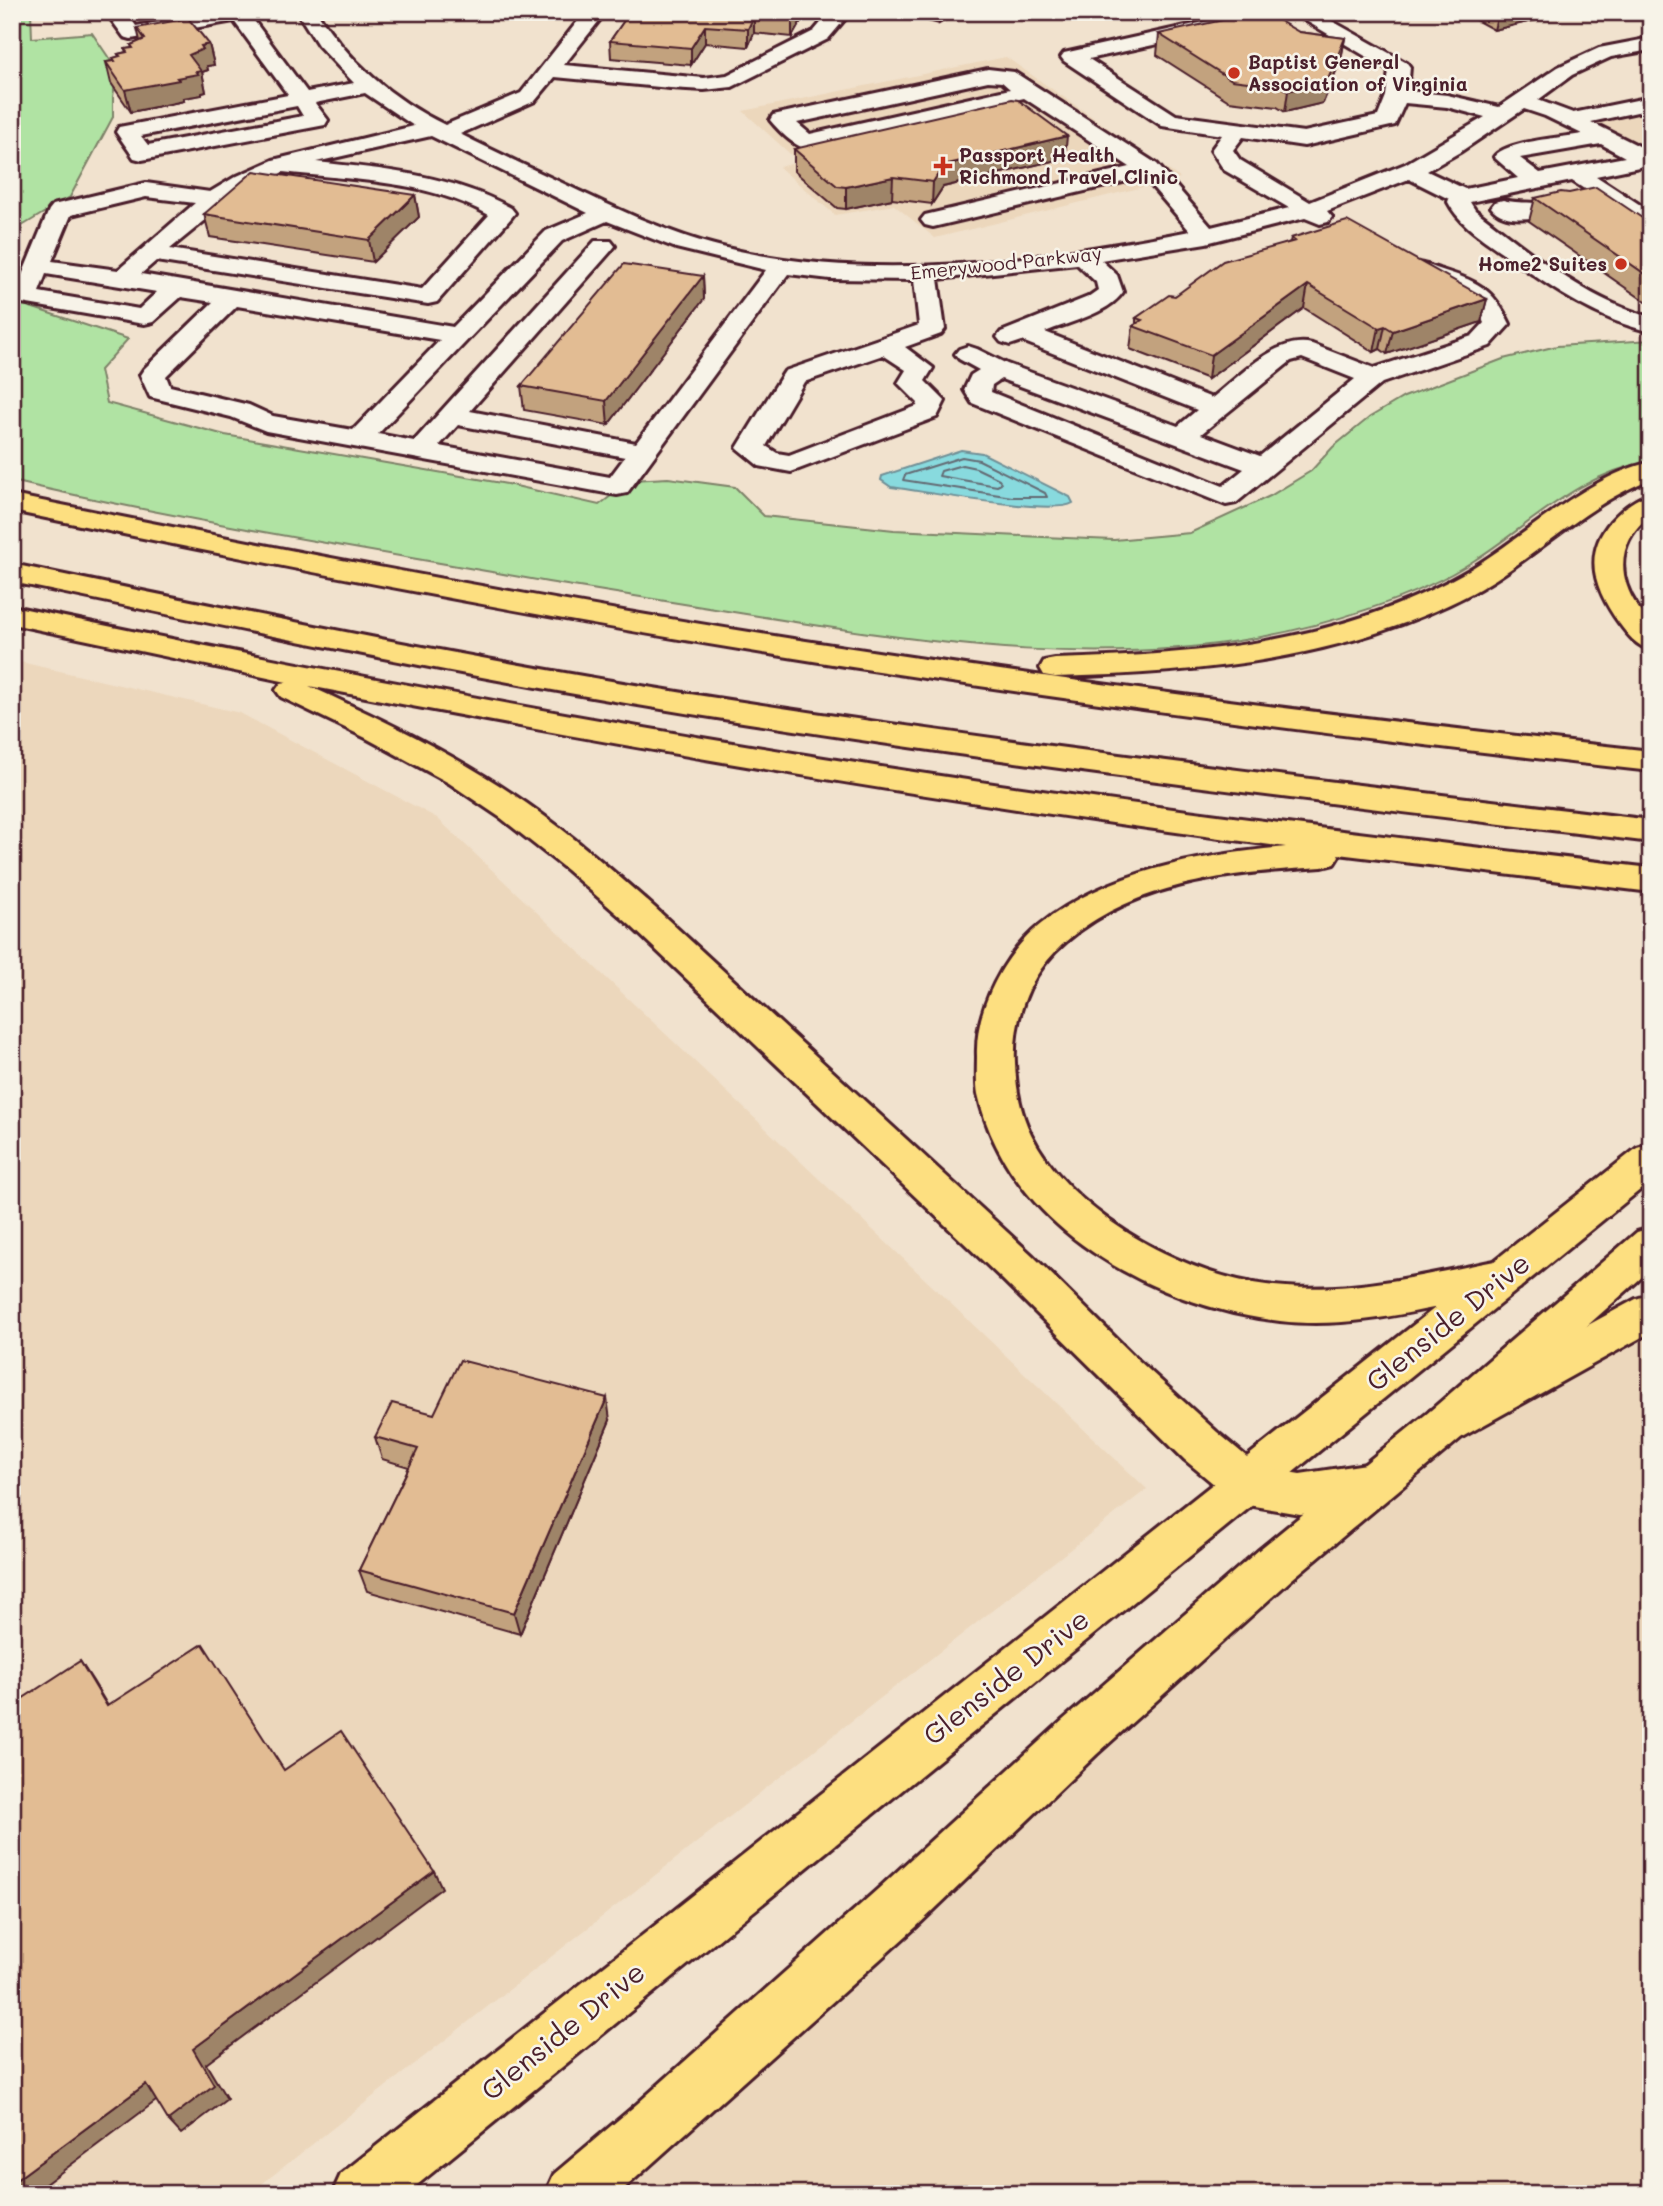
<svg xmlns="http://www.w3.org/2000/svg" width="1663" height="2206" font-family="Mali,sans-serif">
<style>
.built{fill:#ecd7bc}
.green{fill:#b0e3a3;stroke:#7d8167;stroke-width:2}
.water{fill:#88dade;stroke:#6f8f96;stroke-width:2}
.lines{fill:none;stroke-linecap:round;stroke-linejoin:round}
.shore{stroke:#636a73;stroke-width:2}
.minor-casing{stroke:#4a1f2b;stroke-width:6}
.major-casing{stroke:#4a1f2b;stroke-width:6}
.highway-casing{stroke:#4a1f2b;stroke-width:6}
.minor{fill:#f7f3e8;fill-rule:evenodd}
.major{fill:#fddf80;fill-rule:evenodd}
.highway{fill:#fddf80;fill-rule:evenodd}
.wall{fill:#c2a27e;stroke:#4a1f2b;stroke-width:2}
.shaded-wall{fill:#9e8467;stroke:#4a1f2b;stroke-width:2}
.building{fill:#e2bc93;stroke:#4a1f2b;stroke-width:2}
.poi-dot{fill:#c8321e;stroke:#f7f3e8;stroke-width:2.5}
.labels{text-anchor:middle;stroke-width:5;stroke-linejoin:round;paint-order:stroke}
.far-poi-label{font-size:19px;font-weight:bold;fill:#4a1f2b;stroke:#f7f3e8;text-anchor:start}
.far-street-label{font-size:19px;fill:#4a1f2b;stroke:#f7f3e8}
.near-street-label{font-size:28px;fill:#4a1f2b;stroke:#f7f3e8}
</style>
<rect width="100%" height="100%" fill="#f1e2ce"/>
<filter id="ink" filterUnits="userSpaceOnUse"><feTurbulence type="fractalNoise" baseFrequency=".0143" numOctaves="2"/><feDisplacementMap in="SourceGraphic" scale="14" xChannelSelector="R" yChannelSelector="G"/><feConvolveMatrix kernelMatrix="1 2 1 2 8 2 1 2 1" color-interpolation-filters="sRGB"/></filter>
<g filter="url(#ink)">
<path class="built" d="M1006 57 1180 178 935 238 894 205 835 215 779 167 799 162 743 111Z
M1651 96V166L1571 129 1577 112Z
M12 660 240 713 437 818 1147 1489 249 2194H12Z
M1651 1311V2194H574L1373 1483Z"/>
<path class="green" d="M12 12H31L32 38 92 33 117 70 113 97V117L70 197 22 226 12 281Z
M12 301 128 339 100 370 107 403 225 435 507 484 599 505 632 480 668 478 735 487 764 516 894 530 1043 537 1114 540 1190 533 1270 496 1311 471 1333 447 1370 417 1404 397 1503 359 1557 346 1651 340V461C1578 474 1534 522 1475 560 1416 599 1320 627 1250 639 1102 665 948 646 801 623 716 610 632 596 548 582 369 550 189 522 12 481Z"/>
<path class="water" d="M961 450 982 453 1070 497 1073 503C1052 516 922 491 891 487L881 480 882 476Z"/>
<g class="lines">
<path class="shore" d="M962 457 979 460 1045 493 1047 497H1012L903 480 905 475Z
M962 465 976 468 999 479 1001 484 997 486 939 476 941 471Z"/>
<g class="minor-casing">
<path id="minor" d="M110 12H145L142 16 131 19 136 26 216 12H262L252 18 307 92 354 83 318 45 297 12H317C349 62 392 99 445 125L521 93 585 12H606L564 65 704 78 727 75 814 31 830 12H851L828 39 732 87 704 90 670 88 555 77 535 101 460 134C493 151 527 166 560 182 613 207 666 233 722 247 875 285 1038 260 1190 231L1144 177 933 227 925 225 921 220 925 215 1130 167 1024 98 806 149C793 145 779 131 770 120L773 115 988 69 1014 72 1157 164 1211 227 1289 208 1224 170 1211 150 1222 135 1162 126 1064 61 1061 57 1064 53 1249 12H1287L1277 18 1089 59 1176 115 1304 132 1378 116 1386 96 1389 70 1291 12H1316L1407 63 1410 67 1408 91 1447 95 1499 107 1558 67 1599 48 1651 38V50L1611 57 1572 75 1538 100 1573 113 1651 97V109L1591 122 1651 152V168L1644 166 1596 176 1651 212V229L1643 227 1572 181 1470 202 1475 210C1528 250 1586 301 1651 317V332C1595 319 1549 287 1503 253 1482 238 1460 225 1448 202L1449 199 1409 179 1327 211 1332 217 1328 222 1320 224 1305 218 1206 243 1101 260 1117 275 1123 292C1108 314 1069 322 1045 332L1212 398C1238 378 1276 335 1312 344L1374 368 1472 336 1484 323C1469 287 1441 286 1407 274L1404 269 1407 264C1419 261 1428 265 1439 269 1476 281 1493 287 1510 324L1490 346 1382 383 1236 503 1226 505 972 403 964 390 971 375 979 370 959 359 955 354 959 349 968 346 977 349 1007 364 1178 426 1197 410 1022 341 1010 345 1001 342 997 337 1001 332 1088 297 1098 290 1096 282 1077 264 938 279 945 329 941 334 905 347 933 368 925 381 945 401 937 417 791 472 759 466 737 448 781 377 785 371 919 325 914 280 830 279 788 274 627 493 617 495 266 431 231 417 150 397 140 375 144 369 213 302 181 297 153 322 144 324 16 302 13 297 49 210 53 205 146 183 210 192 235 177 273 160 414 126 365 93 315 103 328 120 325 125 142 160 134 158 116 132 119 127 288 95 234 21 131 39 124 37 108 15ZM988 81 1002 82 1010 89 810 134 797 123ZM1405 103 1447 107 1485 117 1405 164 1310 202 1240 160 1233 150 1243 137 1304 146 1395 125ZM297 106 303 116 148 145 141 136ZM1524 109 1545 116 1582 134C1561 138 1505 141 1494 157L1518 178 1465 189 1427 171 1460 152ZM431 136 588 213 546 231 453 327 141 274 156 261 428 304 437 302 511 218 515 213 511 208C452 175 383 169 316 162ZM1601 144 1625 157 1540 173 1520 158ZM283 172C352 180 427 180 489 215L422 289 170 249 235 196ZM146 197 195 203 118 270 52 261 71 215ZM607 221 676 248 766 270 636 443 470 411 611 251 615 246 611 241H595L414 441 378 434 562 241ZM46 274 157 292 139 309 39 292ZM237 306 440 340 353 430 273 416 249 405 170 386 166 376ZM883 355 906 370 898 383 918 403 917 406 789 455 777 453 766 446 804 382ZM1302 358 1355 379 1260 456 1201 434 1291 361ZM1001 379 1244 469 1223 486 991 392 992 385ZM458 425 625 457 610 477 439 446Z
M1503 200C1519 204 1532 201 1547 205L1551 210 1547 215C1530 219 1503 223 1491 207L1495 202Z"/>
</g>
<g class="major-casing">
<path id="major" d="M1651 1144V1181L406 2194H332L341 2174 1637 1148Z
M1651 1228V1269L1462 1437 1292 1579 1097 1754 916 1927 618 2194H545L554 2174 637 2104 878 1889 1063 1720 1260 1549 1430 1411 1637 1232Z"/>
</g>
<g class="highway-casing">
<path id="highway" d="M1651 462V479C1585 504 1534 560 1472 593 1342 661 1199 673 1055 677L1044 675 1040 668 1044 661 1055 659C1192 655 1327 645 1451 580 1519 545 1576 480 1651 462Z
M1651 494V515C1619 538 1615 573 1637 606 1640 611 1648 617 1651 623 1653 629 1651 643 1651 650 1636 646 1628 635 1619 623 1595 590 1582 555 1611 521 1622 509 1635 498 1651 494Z
M12 495C285 550 557 603 832 645 1104 687 1377 721 1651 751V771C1377 741 1104 706 832 664 557 621 285 568 12 511Z
M12 564C257 615 502 666 749 703 1049 749 1350 784 1651 820V842C1350 806 1049 770 749 723 502 685 257 633 12 582Z
M12 606C282 663 552 714 824 758 1098 802 1375 836 1651 868V892L1338 854 1339 856 1334 864 1322 867C1230 873 1124 882 1055 952 1026 982 1013 1022 1015 1063 1016 1088 1020 1112 1031 1134 1069 1210 1173 1269 1253 1283 1338 1298 1422 1275 1505 1259L1520 1264 1526 1276 1520 1288 1505 1293C1432 1307 1355 1330 1280 1321 1155 1307 1007 1227 978 1094 976 1082 977 1068 977 1056 975 1008 1004 954 1041 924 1110 870 1201 855 1286 847 959 804 633 750 309 686 384 720 458 756 526 803 571 834 613 871 654 907L1032 1255 1138 1360 1217 1432 1259 1467 1300 1474 1373 1463 1389 1469 1396 1483 1389 1497 1334 1511 1300 1514 1248 1505 1232 1499 1185 1460 1002 1279 630 925 567 870 501 818 449 783 366 738 281 697 276 690 281 683 287 682 12 624Z
M1651 1294V1332L1462 1437 1446 1443 1430 1437 1424 1424 1430 1411 1636 1299Z"/>
</g>
<use href="#minor" class="minor"/>
<use href="#major" class="major"/>
<use href="#highway" class="highway"/>
</g>
<path class="wall" d="M492 12H549L546 17Z
M630 12H806L792 37 754 33 748 47 705 43 691 65 611 58 610 41Z
M900 12H959L939 24 900 14Z
M1461 12H1546L1545 18 1494 30Z
M137 28 209 44 214 65 207 66 208 70 202 72 206 92 202 93V95L183 98 184 101 131 112 111 83 106 62 114 61 113 58 119 57 118 54 126 52 125 49 132 48 131 45 140 41Z
M1299 32 1345 38 1341 59 1323 103 1285 112 1277 107 1229 101 1157 55 1159 34Z
M794 149 1065 158 943 187 932 204 892 199 846 209 837 208 794 171Z
M415 195 419 217 373 262 210 237 204 214Z
M1535 198 1651 224V304H1649L1529 221Z
M1291 238 1487 299 1481 322 1387 354 1380 349 1374 352 1304 308 1208 379 1130 349 1133 326 1136 324V318L1175 296 1290 242Z
M703 276 704 299 608 425 524 410 521 386Z
M434 1414 610 1420 520 1634 367 1591 359 1570 409 1467 382 1459 375 1437Z"/>
<path class="shaded-wall" d="M796 12H806L792 37V19Z
M940 12H959L939 24Z
M1506 12H1546L1545 18 1494 30 1498 14Z
M754 16V33L748 47V29Z
M705 26V43L691 65V48Z
M1345 38 1341 59 1323 103 1285 112 1288 91Z
M209 44 214 65 207 66 208 70 202 72 206 92 202 93V95L183 98 184 101 131 112 125 90 189 55 201 46Z
M1067 136 1065 158 943 187 932 204 933 182 944 165Z
M893 177 892 199 846 209V187Z
M415 195 419 217 373 262 369 240Z
M703 276 704 299 608 425 606 401Z
M1308 285 1304 308 1208 379 1211 355Z
M1487 299 1481 322 1387 354 1393 331Z
M1385 326 1380 349 1374 352 1379 328Z
M607 1398 610 1420 520 1634 514 1613Z
M80 1661 93 1681 120 1726 107 1706Z
M434 1871 442 1888 206 2064 227 2099 181 2134 168 2120 193 2049Z
M146 2084 160 2098 32 2194H12V2183Z"/>
<path class="building" d="M630 12H796L792 19 754 16 748 29 705 26 691 48 610 41Z
M1259 12H1264L1299 32 1345 38 1327 82 1288 91 1280 86 1232 80 1159 34Z
M188 18 209 44 201 46 203 49 189 55 201 71 196 72 198 74 177 78 179 80 125 90 106 62 115 61 113 58 120 56 118 54 127 52 125 49 133 48 131 45 145 39 137 28Z
M1012 99 1018 100 1067 136 944 165 933 182 893 177 846 187 837 186 794 149Z
M254 171 415 195 369 240 204 214Z
M1596 187 1651 224V278L1535 198 1561 192 1569 193Z
M1347 221 1487 299 1393 331 1385 326 1379 328 1308 285 1211 355 1133 326 1142 320 1136 318 1169 295 1175 296 1223 261 1295 241 1291 238Z
M624 264 703 276 606 401 521 386Z
M460 1360 607 1398 514 1613 359 1570 418 1449 375 1437 392 1403 434 1414Z
M203 1644 284 1770 341 1731 434 1871 193 2049 214 2085 168 2120 146 2084 12 2183V1700L14 1704 80 1661 107 1706Z"/>
</g>
<g class="poi-dot">
<circle cx="1234" cy="73" r="7"/>
<path d="M939.5 155.5h7v7h7v7h-7v7h-7v-7h-7v-7h7z"/>
<circle cx="1621" cy="264" r="7"/>
</g>
<g class="labels">
<g class="far-poi-label">
<text x="1248" y="69">Baptist General<tspan x="1248" dy="22">Association of Virginia</tspan></text>
<text x="959" y="162">Passport Health<tspan x="959" dy="22">Richmond Travel Clinic</tspan></text>
<text x="1607" y="271" text-anchor="end">Home2 Suites</text>
</g>
<g class="far-street-label">
<text transform="translate(1006 263) rotate(-6)" y="7">Emerywood Parkway</text>
</g>
<g class="near-street-label">
<text transform="translate(1448 1322) rotate(-39)" y="10">Glenside Drive</text>
<text transform="translate(1006 1677) rotate(-38)" y="10">Glenside Drive</text>
<text transform="translate(563 2031) rotate(-39)" y="10">Glenside Drive</text>
</g>
</g>
<rect width="1663" height="2206" fill="none" stroke="#f7f3e8" stroke-width="42"/>
<rect x="21" y="21" width="1621" height="2164" fill="none" stroke="#4a1f2b" stroke-width="2.5" filter="url(#ink)"/>
</svg>
